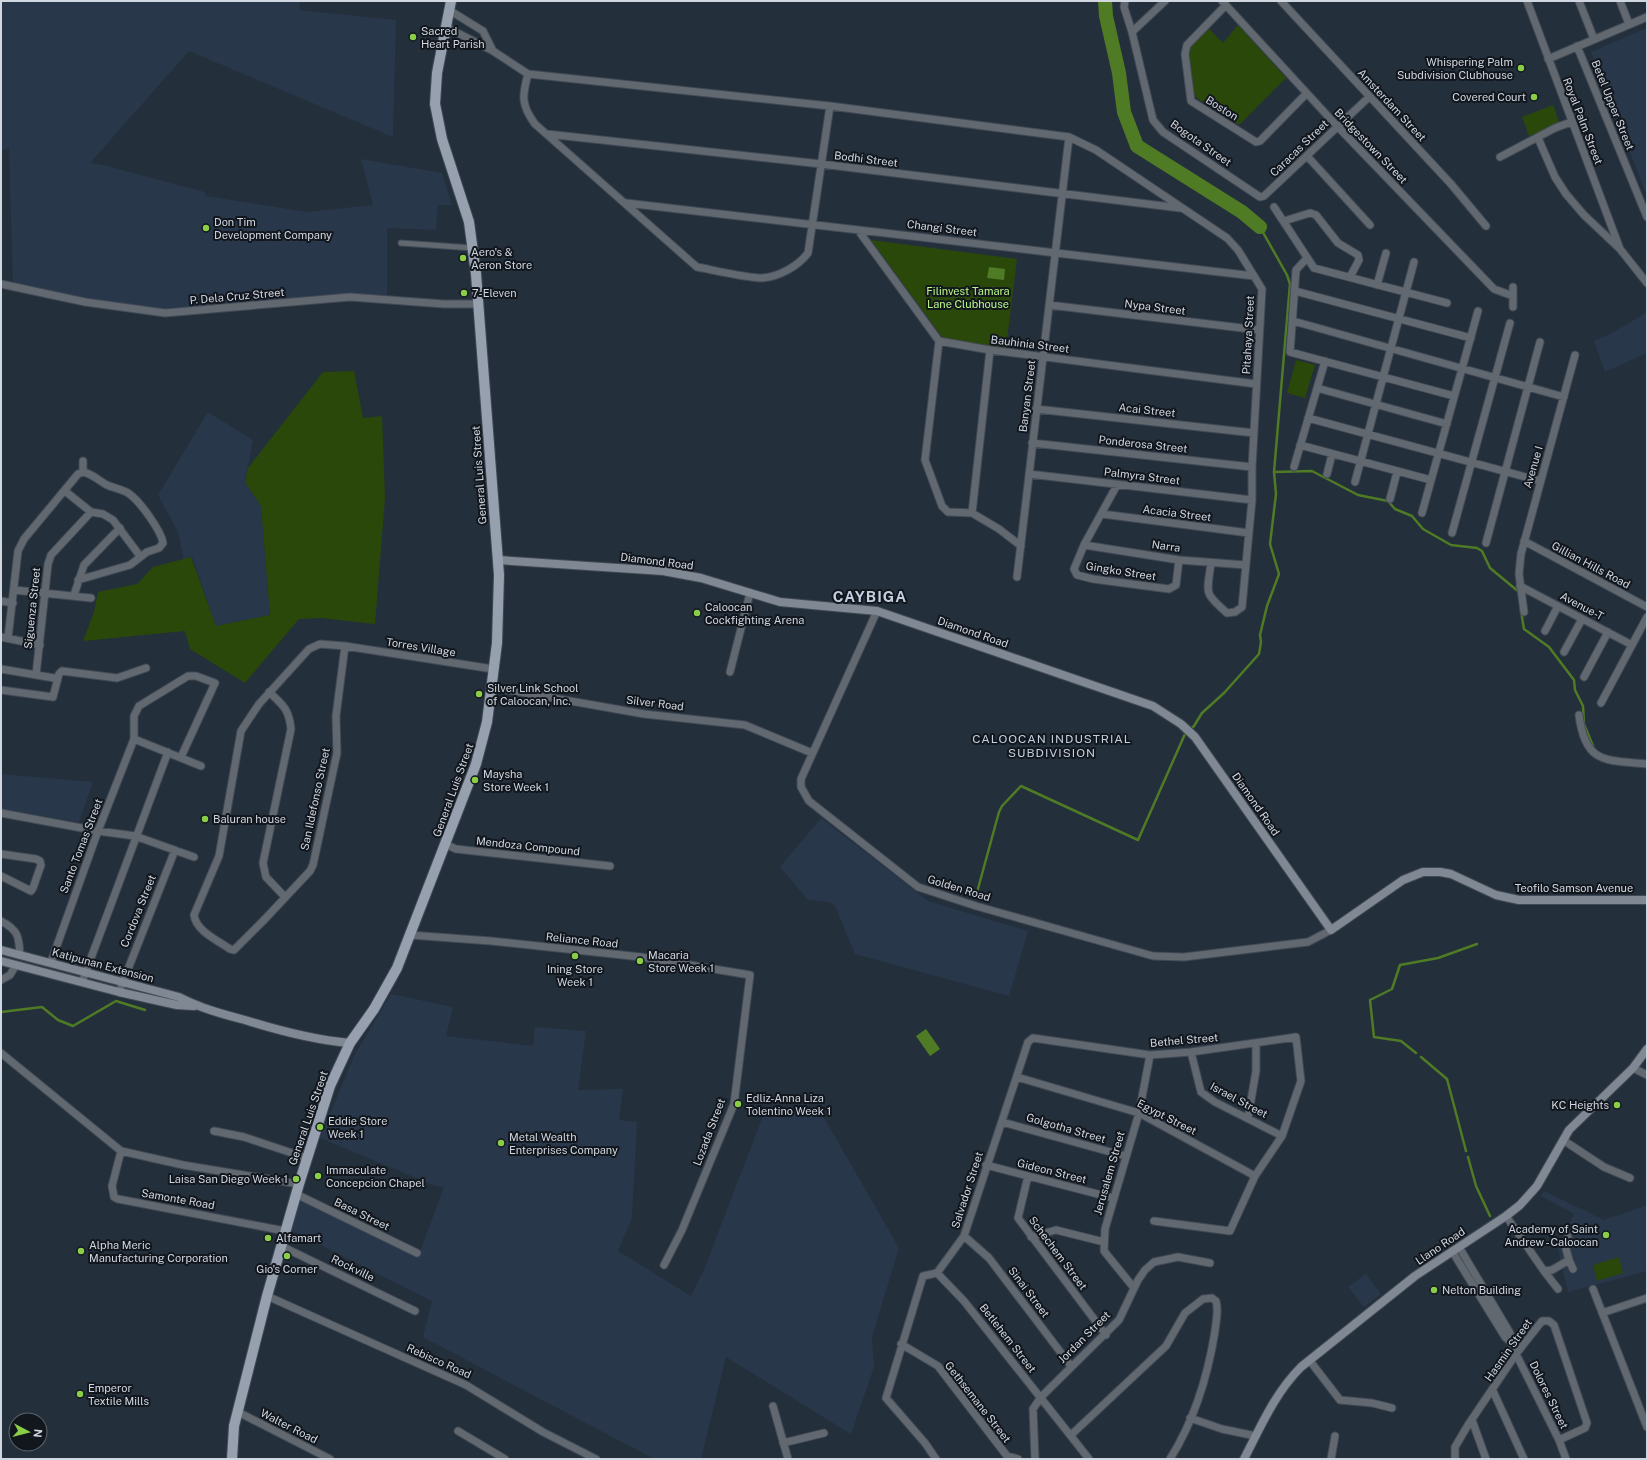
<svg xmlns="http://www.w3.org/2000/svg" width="1648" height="1460" font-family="'Public Sans',sans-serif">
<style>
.built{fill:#29374a}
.green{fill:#2a4809}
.water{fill:#4f7b25}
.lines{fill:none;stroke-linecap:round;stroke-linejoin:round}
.stream{stroke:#4f7b25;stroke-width:2.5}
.river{stroke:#4f7b25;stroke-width:14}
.pedestrian-casing{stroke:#404a56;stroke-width:7}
.minor-casing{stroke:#404a56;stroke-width:9}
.secondary-casing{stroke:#404a56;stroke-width:10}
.primary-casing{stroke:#404a56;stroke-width:12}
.pedestrian{stroke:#62686f;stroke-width:5}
.minor{stroke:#62686f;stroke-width:7}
.secondary{stroke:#808893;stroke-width:8}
.primary{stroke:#96a0af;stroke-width:10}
.poi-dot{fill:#8ace48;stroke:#12161d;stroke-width:1.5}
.labels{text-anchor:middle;stroke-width:4;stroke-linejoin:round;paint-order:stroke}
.poi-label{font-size:11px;fill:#d0d7e0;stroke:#12161d;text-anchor:start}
.street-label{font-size:11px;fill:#d0d7e0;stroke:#12161d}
.park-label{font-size:11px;fill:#baf788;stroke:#12161d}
.neighbourhood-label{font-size:12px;letter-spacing:1px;fill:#c2cfe1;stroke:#12161d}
.district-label{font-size:15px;font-weight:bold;letter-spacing:1px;fill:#c2cfe1;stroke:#12161d}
</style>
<rect width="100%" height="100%" fill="#242f3c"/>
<path class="built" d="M1 1H300L299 10 396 20 393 137 189 51 90 163 103 165 205 192 206 196 307 212 373 205 361 159 442 173 452 205H438L436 230 387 228V295L167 311 13 287 9 148 1 151Z
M1647 28V196L1591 52Z
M1647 312V353L1605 372 1594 341 1614 332Z
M208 412 253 440 245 482 261 506 270 615 216 626 192 557 184 560 178 532 158 495Z
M1 774 93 782 79 822 1 809Z
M821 818 928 901 1028 931 1009 996 855 954 835 906 829 902 808 900 780 867Z
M391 994 453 1007 446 1036 533 1046 535 1027 586 1031 578 1090 623 1089 619 1120 637 1122 632 1218 618 1251 691 1296 703 1272 766 1108 823 1116 899 1248 872 1337 874 1367 851 1434 726 1357 701 1459H654L423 1337 432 1301 289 1229 298 1198 418 1257 444 1187 433 1185 320 1138 354 1056Z
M1544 1191 1604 1220 1647 1205V1271L1568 1292 1558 1249 1574 1214 1541 1196Z
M1366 1274 1381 1294 1364 1307 1348 1287Z"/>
<path class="green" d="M1238 25 1286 78 1239 125 1195 97 1188 49 1207 27 1223 43Z
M1553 105 1560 125 1529 136 1522 117Z
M871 240 1017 259 1006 348 945 341Z
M1296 360 1315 365 1305 398 1287 393Z
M354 371 363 418 382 416 385 498 375 624 321 618 299 619 245 683 190 649 185 631 83 641 94 612 98 592 137 584 153 567 191 557 216 626 270 615 261 506 245 482 248 468 323 372Z
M1619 1257 1623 1273 1597 1281 1593 1265Z"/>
<path class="water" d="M989 267 1005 269 1004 280 987 278Z
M926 1029 940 1049 930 1056 916 1036Z"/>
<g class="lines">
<path class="stream" d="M1274 472 1312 471 1358 495 1388 501 1395 509 1412 516 1423 529 1451 545 1477 548 1482 551 1490 568 1519 592
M1521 611 1524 629 1549 647 1574 680 1575 690 1583 706 1584 724 1593 746
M976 896 999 812 1002 806 1021 786 1138 840 1185 734 1194 726 1202 713 1224 693 1259 654 1261 642 1260 635 1267 606 1279 574 1270 544 1276 494 1274 472 1290 284 1287 275 1260 227
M1 1012 42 1007 58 1020 73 1026 116 1001 145 1010
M1416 1053 1401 1041 1374 1037 1370 1000 1392 989 1400 965 1438 958 1477 944
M1421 1057 1447 1079 1466 1151
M1468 1157 1476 1186 1490 1216"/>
<path class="river" d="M1105 1 1106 16 1119 73 1124 112 1137 146 1242 212 1260 227"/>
<g class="pedestrian-casing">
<path id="pedestrian" d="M401 243 473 248"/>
</g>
<g class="minor-casing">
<path id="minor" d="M1125 1 1124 7 1132 32 1153 120 1163 132 1260 197 1264 196 1369 97
M1222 1 1337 126 1494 289 1513 296
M1281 1 1451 184 1486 226
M1527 1 1620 249
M1579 1 1594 39
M1620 1 1629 24
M1226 5 1187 45 1185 54 1191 101 1256 142 1260 141 1306 94
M449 10 483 31 493 51
M446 27 493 51 528 74 830 106 1069 137 1017 577
M1132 32 1165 1
M1577 46 1647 217
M1548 59 1647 17
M528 74C522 96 521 105 535 124L690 261 697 267C713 270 747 278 762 278 779 277 798 266 808 253L830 106
M547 134 821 164 1180 208
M1069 137 1096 150 1227 238 1238 250 1262 289 1252 467V500L1242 607 1235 612 1227 613C1203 592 1207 594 1211 563
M1538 138 1555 177 1566 194 1584 215 1620 249 1647 283
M1307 156 1370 225
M1500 157 1555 128 1571 122
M626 203 1254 276
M1274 207 1314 268 1447 303
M1284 221 1310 213 1316 215 1338 243 1358 255 1359 260 1350 277
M858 230 939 341 990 350 1256 384
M1307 258 1296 270 1290 352 1454 396
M1 284 85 302 165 313 350 297 444 304H477
M1377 285 1386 253
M1513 287V307
M1295 291 1471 338
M1049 305 1259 330
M1293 321 1564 397
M939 341 925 460 942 506 948 512 972 513 999 529 1021 546
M1317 388 1447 424
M1036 409 1254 433
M1308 418 1540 481
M1032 443 1252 467
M1300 445 1431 480
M83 461V472
M1294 467 1325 361
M1029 474 1252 500
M1327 474 1332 454
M1355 482 1414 262
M1117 485 1084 545 1074 569 1077 575 1093 579 1169 589 1176 585 1179 560
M65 491 91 512 103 514 113 520 140 556
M1390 499 1397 472
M972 513 990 350
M1422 513 1478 311
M1102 514 1249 533
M1452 533 1510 323
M1524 541 1647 607
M1486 543 1540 342
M1084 545 1179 560 1246 565
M78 580 130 565 147 552 159 548 163 543C161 530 139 500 128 493 121 489 114 488 107 485 99 481 93 474 83 472
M1520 586 1632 645
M14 590 91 598
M74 595 84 565 120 528
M1 601 13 603
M877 611 801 779V787L809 801 918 887 976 906 1153 956 1184 957 1308 942 1331 930
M1524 612 1519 574 1521 554 1575 355
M1545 631 1558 606
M1 637 40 645
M8 638 18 551 24 539 78 474 83 472
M345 646 336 716 337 753 313 865 310 871 265 919 234 950 230 949C217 940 196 931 194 915L219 856 241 731 259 704 309 649 320 644 345 646 493 669
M1564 652 1582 619
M1 669 54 678
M730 672 750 593
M36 675 48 564 51 555 91 512
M1584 677 1608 632
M491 687 644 714 745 725 812 753
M1 690 53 697 59 674 62 671 117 678 146 668
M269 692C283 705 289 709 291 729L263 863 266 877 285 897
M1601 703 1647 617
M1579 715C1585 764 1605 760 1647 764
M134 739 201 766
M1 813 98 831 135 836 194 857
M445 844 456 849 610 866
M1 854 36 859 40 861 41 865 33 888 31 891 1 876
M1 921C18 930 19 936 20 955
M410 935 491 941 641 957 750 975 734 1104 682 1230 664 1265
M51 962 98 831 134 739V716L139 706 188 676H196L215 683 181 757
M1 980 10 975 16 965
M82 982 168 752
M119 992 175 850
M1191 1052 1201 1092 1215 1102 1282 1136
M1 1053 121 1151 183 1165 299 1184
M1633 1068 1647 1075
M1017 1077 1139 1113 1255 1176
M1248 1118 1256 1071V1044
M1002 1122 1125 1156
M214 1131 244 1137 307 1158
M1563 1140 1604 1167 1630 1178
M121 1151 112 1186 114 1197 118 1199 285 1231
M986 1165 1113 1198
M1028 1176 1018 1218 1106 1335
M296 1194 417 1253
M1506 1216 1544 1271 1552 1270 1569 1260 1573 1269
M964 1236 989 1258 1071 1366
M1031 1237 1056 1230 1104 1242
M1568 1237 1566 1249 1569 1260
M281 1246 415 1311
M1459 1247 1510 1333 1511 1342 1516 1354 1559 1440 1566 1459
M1452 1251 1505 1337 1511 1342
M1544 1271 1558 1289
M937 1273 964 1301 1089 1459
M1134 1288 1104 1251 1105 1229 1139 1113 1150 1055
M1593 1289 1647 1427
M267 1296 466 1385 543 1432 596 1459
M1602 1313 1647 1298
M901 1344 938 1366 1007 1456 1018 1459
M1310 1361 1340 1400 1372 1403 1392 1408
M1493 1391 1524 1459
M773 1406 788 1459
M238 1412 330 1459
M1190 1418 1222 1429 1256 1436
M1472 1420 1486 1459
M458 1431 505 1459
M1071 1435 1166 1346 1185 1313 1203 1299 1212 1298 1216 1301C1219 1310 1216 1321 1215 1331 1208 1375 1194 1421 1170 1459
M783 1443 824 1433
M936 1459 925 1443 886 1398 923 1276 937 1273 964 1236 1028 1042 1033 1038 1150 1055 1191 1052 1296 1037 1301 1081 1282 1136 1255 1176 1230 1231 1154 1221
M1035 1459 1033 1409 1041 1397 1119 1320 1138 1280 1145 1270 1154 1262 1178 1257 1210 1263
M1331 1459 1335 1436
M1455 1459V1447L1468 1425 1516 1354 1542 1321H1549L1554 1325 1587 1423 1585 1428 1559 1440"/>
</g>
<g class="secondary-casing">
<path id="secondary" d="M498 560 663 571 701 578 780 602 877 611 1153 706 1181 724 1195 737 1331 930 1403 880 1423 872H1440L1451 874 1496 895 1519 900H1647
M1 950 179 997C200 1008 222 1014 245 1020 280 1031 314 1040 350 1043
M1 961 119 992 177 1005 194 1006
M1244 1459C1261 1426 1275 1393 1301 1367L1415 1276 1506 1216 1520 1205 1537 1186 1569 1130 1633 1068 1647 1049"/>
</g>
<g class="primary-casing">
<path id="primary" d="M232 1459 234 1426 267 1296 299 1184 330 1086 350 1043 374 1009 397 968 476 764 487 722 497 643 499 575 476 274 469 222 442 139 435 104 437 73 451 1"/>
</g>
<use href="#pedestrian" class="pedestrian"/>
<use href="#minor" class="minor"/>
<use href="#secondary" class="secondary"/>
<use href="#primary" class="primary"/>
</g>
<g class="poi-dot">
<circle cx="413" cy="37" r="4"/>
<circle cx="1521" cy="68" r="4"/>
<circle cx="1534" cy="97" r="4"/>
<circle cx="206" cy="228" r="4"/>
<circle cx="463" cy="258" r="4"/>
<circle cx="464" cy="293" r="4"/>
<circle cx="697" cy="613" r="4"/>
<circle cx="479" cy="694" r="4"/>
<circle cx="475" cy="780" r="4"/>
<circle cx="205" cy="819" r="4"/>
<circle cx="575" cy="956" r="4"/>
<circle cx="640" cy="961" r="4"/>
<circle cx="738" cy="1104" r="4"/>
<circle cx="1617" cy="1105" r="4"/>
<circle cx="320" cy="1127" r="4"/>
<circle cx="501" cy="1143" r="4"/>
<circle cx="318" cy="1176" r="4"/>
<circle cx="296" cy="1179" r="4"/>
<circle cx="1606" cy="1235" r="4"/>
<circle cx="268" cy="1238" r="4"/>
<circle cx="81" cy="1251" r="4"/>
<circle cx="287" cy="1256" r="4"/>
<circle cx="1434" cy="1290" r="4"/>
<circle cx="80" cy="1394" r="4"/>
</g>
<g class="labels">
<g class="poi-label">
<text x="421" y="35">Sacred<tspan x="421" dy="13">Heart Parish</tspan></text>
<text x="1513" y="66" text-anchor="end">Whispering Palm<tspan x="1513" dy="13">Subdivision Clubhouse</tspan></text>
<text x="1526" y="101" text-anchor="end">Covered Court</text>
<text x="214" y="226">Don Tim<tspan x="214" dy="13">Development Company</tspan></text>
<text x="471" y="256">Aero's &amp;<tspan x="471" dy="13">Aeron Store</tspan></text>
<text x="472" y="297">7-Eleven</text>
<text x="705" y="611">Caloocan<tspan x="705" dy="13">Cockfighting Arena</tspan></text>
<text x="487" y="692">Silver Link School<tspan x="487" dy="13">of Caloocan, Inc.</tspan></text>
<text x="483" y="778">Maysha<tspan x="483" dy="13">Store Week 1</tspan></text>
<text x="213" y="823">Baluran house</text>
<text x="648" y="959">Macaria<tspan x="648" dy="13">Store Week 1</tspan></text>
<text x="575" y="973" text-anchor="middle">Ining Store<tspan x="575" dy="13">Week 1</tspan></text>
<text x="746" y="1102">Edliz-Anna Liza<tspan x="746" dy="13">Tolentino Week 1</tspan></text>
<text x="1609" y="1109" text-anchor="end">KC Heights</text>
<text x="328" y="1125">Eddie Store<tspan x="328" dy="13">Week 1</tspan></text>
<text x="509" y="1141">Metal Wealth<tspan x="509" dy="13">Enterprises Company</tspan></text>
<text x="326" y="1174">Immaculate<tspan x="326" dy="13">Concepcion Chapel</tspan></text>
<text x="288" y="1183" text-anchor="end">Laisa San Diego Week 1</text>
<text x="1598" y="1233" text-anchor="end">Academy of Saint<tspan x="1598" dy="13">Andrew - Caloocan</tspan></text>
<text x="276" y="1242">Alfamart</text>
<text x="89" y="1249">Alpha Meric<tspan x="89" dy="13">Manufacturing Corporation</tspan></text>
<text x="287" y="1273" text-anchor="middle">Gio's Corner</text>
<text x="1442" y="1294">Nelton Building</text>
<text x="88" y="1392">Emperor<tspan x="88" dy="13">Textile Mills</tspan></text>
</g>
<g class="street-label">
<text transform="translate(1392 105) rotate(47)" y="4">Amsterdam Street</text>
<text transform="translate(1613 105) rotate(68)" y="4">Betel Upper Street</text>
<text transform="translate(1222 108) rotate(32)" y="4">Boston</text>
<text transform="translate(1583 121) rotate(69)" y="4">Royal Palm Street</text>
<text transform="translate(1201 143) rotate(35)" y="4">Bogota Street</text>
<text transform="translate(1371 146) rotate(46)" y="4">Bridgestown Street</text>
<text transform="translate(1299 148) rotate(-44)" y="4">Caracas Street</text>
<text transform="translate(866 159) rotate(7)" y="4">Bodhi Street</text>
<text transform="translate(942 228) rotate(7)" y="4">Changi Street</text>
<text transform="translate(237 296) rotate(-5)" y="4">P. Dela Cruz Street</text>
<text transform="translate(1155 307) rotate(7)" y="4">Nypa Street</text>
<text transform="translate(1248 335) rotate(-87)" y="4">Pitahaya Street</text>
<text transform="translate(1030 344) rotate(7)" y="4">Bauhinia Street</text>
<text transform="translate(1027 396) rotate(-83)" y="4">Banyan Street</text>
<text transform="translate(1147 410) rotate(6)" y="4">Acai Street</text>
<text transform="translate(1143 444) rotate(6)" y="4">Ponderosa Street</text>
<text transform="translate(1533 467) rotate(-74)" y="4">Avenue I</text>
<text transform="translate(479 475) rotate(-94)" y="4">General Luis Street</text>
<text transform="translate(1142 476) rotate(7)" y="4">Palmyra Street</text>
<text transform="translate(1177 513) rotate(7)" y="4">Acacia Street</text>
<text transform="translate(1166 546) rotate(8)" y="4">Narra</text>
<text transform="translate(657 561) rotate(7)" y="4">Diamond Road</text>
<text transform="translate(1591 565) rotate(28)" y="4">Gillian Hills Road</text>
<text transform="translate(1121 571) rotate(9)" y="4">Gingko Street</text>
<text transform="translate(1582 606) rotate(28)" y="4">Avenue-T</text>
<text transform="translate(32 608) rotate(-84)" y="4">Siguenza Street</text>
<text transform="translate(973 632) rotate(19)" y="4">Diamond Road</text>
<text transform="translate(421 647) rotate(9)" y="4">Torres Village</text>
<text transform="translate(655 703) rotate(7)" y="4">Silver Road</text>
<text transform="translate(453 790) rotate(-70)" y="4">General Luis Street</text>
<text transform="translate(315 799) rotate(-78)" y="4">San Ildefonso Street</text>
<text transform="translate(1256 804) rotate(55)" y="4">Diamond Road</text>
<text transform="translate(81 846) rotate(-69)" y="4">Santo Tomas Street</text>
<text transform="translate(528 846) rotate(6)" y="4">Mendoza Compound</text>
<text transform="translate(959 888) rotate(17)" y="4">Golden Road</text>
<text x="1574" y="892">Teofilo Samson Avenue</text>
<text transform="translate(138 911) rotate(-68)" y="4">Cordova Street</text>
<text transform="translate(582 940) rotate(6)" y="4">Reliance Road</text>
<text transform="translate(103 965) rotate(15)" y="4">Katipunan Extension</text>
<text transform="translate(1184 1040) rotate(-5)" y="4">Bethel Street</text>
<text transform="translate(1239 1100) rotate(28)" y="4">Israel Street</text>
<text transform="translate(1167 1117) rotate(27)" y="4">Egypt Street</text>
<text transform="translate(308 1118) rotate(-71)" y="4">General Luis Street</text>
<text transform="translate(1066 1128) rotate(16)" y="4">Golgotha Street</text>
<text transform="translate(709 1132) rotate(-69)" y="4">Lozada Street</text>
<text transform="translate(1052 1171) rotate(14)" y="4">Gideon Street</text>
<text transform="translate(1109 1173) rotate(-74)" y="4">Jerusalem Street</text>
<text transform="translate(967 1190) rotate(-72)" y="4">Salvador Street</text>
<text transform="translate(178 1199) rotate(10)" y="4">Samonte Road</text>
<text transform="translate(362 1214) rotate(26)" y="4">Basa Street</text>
<text transform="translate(1440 1246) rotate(-34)" y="4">Llano Road</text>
<text transform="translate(1058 1253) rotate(53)" y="4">Schechem Street</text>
<text transform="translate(353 1268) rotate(26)" y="4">Rockville</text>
<text transform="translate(1029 1292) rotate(53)" y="4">Sinai Street</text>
<text transform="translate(1084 1337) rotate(-45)" y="4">Jordan Street</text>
<text transform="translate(1008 1338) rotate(52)" y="4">Betlehem Street</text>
<text transform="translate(1508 1350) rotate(-55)" y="4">Hasmin Street</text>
<text transform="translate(439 1361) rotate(24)" y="4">Rebisco Road</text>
<text transform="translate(1549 1395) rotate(64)" y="4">Dolores Street</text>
<text transform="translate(978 1402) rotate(52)" y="4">Gethsemane Street</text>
<text transform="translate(289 1426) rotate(27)" y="4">Walter Road</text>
</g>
<g class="park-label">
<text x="968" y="295">Filinvest Tamara<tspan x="968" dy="13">Lane Clubhouse</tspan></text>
</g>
<g class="neighbourhood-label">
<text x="1052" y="743">CALOOCAN INDUSTRIAL<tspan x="1052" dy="14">SUBDIVISION</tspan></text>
</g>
<g class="district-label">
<text x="870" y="602">CAYBIGA</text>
</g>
</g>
<rect width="1648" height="1460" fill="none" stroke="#d0d7e0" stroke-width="4"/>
<g transform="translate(28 1432) rotate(97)"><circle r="19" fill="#12161d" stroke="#5e636b"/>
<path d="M0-3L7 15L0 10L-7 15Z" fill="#8ace48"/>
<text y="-6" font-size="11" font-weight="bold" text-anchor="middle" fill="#d0d7e0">N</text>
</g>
</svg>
